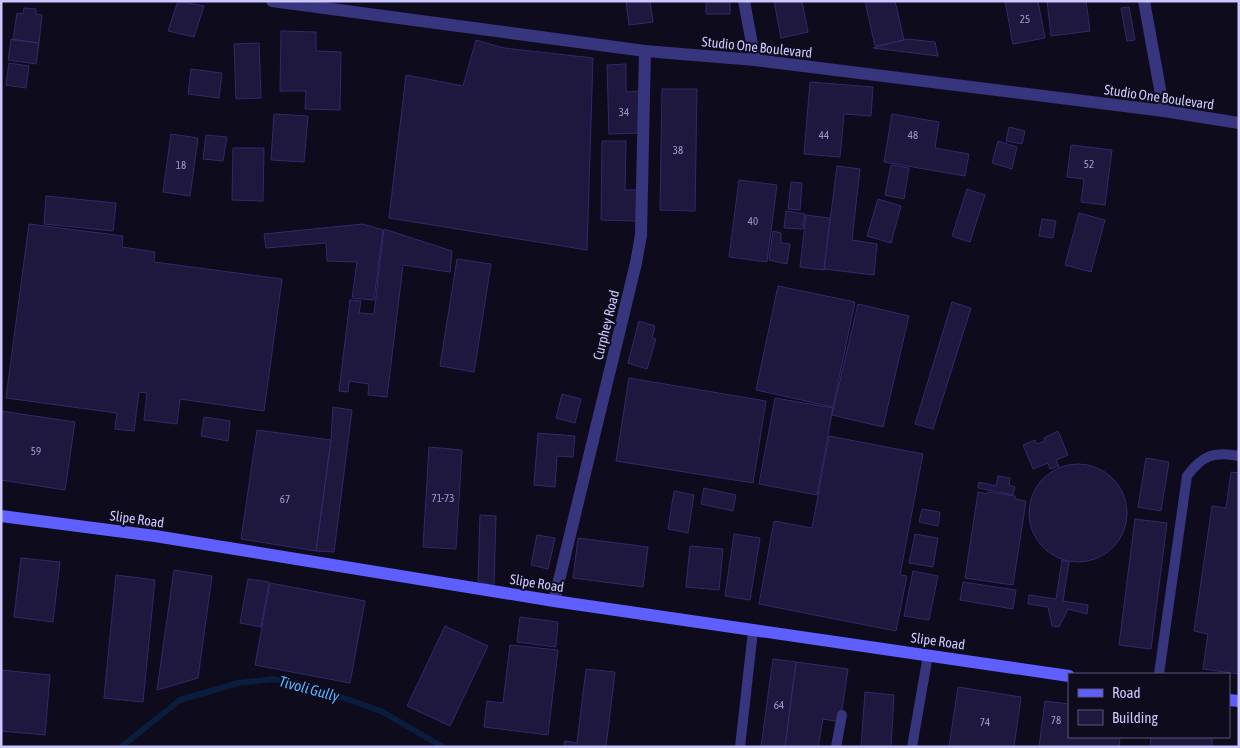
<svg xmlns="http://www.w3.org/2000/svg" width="1240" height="748" font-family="'Asap Condensed',sans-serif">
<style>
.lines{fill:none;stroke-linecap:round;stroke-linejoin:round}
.stream{stroke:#0a1d3d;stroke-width:6}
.building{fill:#1e173e;stroke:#34286a}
.service{stroke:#36357d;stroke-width:10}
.minor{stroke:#36357d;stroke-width:12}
.tertiary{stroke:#36357d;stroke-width:12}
.secondary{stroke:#5f5eff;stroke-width:12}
.labels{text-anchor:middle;stroke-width:4;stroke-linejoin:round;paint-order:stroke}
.number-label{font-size:11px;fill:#a09bcf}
.street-label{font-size:14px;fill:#ccc7ff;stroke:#0e0b1d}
.water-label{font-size:15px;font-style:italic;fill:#55b3ff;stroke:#0e0b1d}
</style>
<rect width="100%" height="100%" fill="#0e0b1d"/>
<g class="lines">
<path class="stream" d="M121 747 180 700 238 683 273 679 306 685 381 711 443 747"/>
</g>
<path class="building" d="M178 1 204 6 194 37 168 31Z
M626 1H650L653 22 629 25Z
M706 1H730V14H706Z
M774 1H802L808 32 781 38Z
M865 1H895L904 40 875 46Z
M1005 1H1038L1045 38 1013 44Z
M1047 1H1086L1090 31 1051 36Z
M1129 7 1135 40 1127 41 1121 8Z
M24 8 36 9V14L42 15 39 43 13 40 17 13 23 14Z
M281 31 316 32V51L341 52 340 110 305 109 306 91H280Z
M11 39 39 43 36 64 8 60Z
M907 39 935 42 938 56 873 48Z
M476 40 504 48 593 58 587 250 389 218 406 75 463 86Z
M259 43 261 98 236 99 234 44Z
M9 63 29 66 26 88 6 85Z
M626 64V92L639 91 641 133 609 134 607 65Z
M191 69 222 73 219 98 188 94Z
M810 82 873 87 871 116 844 114 840 157 804 154Z
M662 89H697L695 211 660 210Z
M274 114 308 116 304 162 271 160Z
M892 114 939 122 935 148 969 154 965 176 884 162Z
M1009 127 1025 131 1022 144 1006 141Z
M171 134 198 138 190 196 163 192Z
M206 135 227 137 223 161 203 159Z
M602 141H626L625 190H637L636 221 601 220Z
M998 141 1017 147 1012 169 992 163Z
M1071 145 1112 150 1105 205 1081 202 1084 179 1067 177Z
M233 148H264L263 201 232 200Z
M891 165 909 168 904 199 885 195Z
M837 166 860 169 852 240 877 244 874 275 824 269Z
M739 180 777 185 767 262 729 257Z
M791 182 802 183 800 210 788 209Z
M967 189 985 195 970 242 952 236Z
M46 196 116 203 113 231 44 224Z
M878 199 901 206 891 243 867 236Z
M786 211 805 214 803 229 784 228Z
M1079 213 1105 220 1091 272 1065 265Z
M806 215 830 218 824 270 800 267Z
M1042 219 1056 221 1053 238 1039 236Z
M29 224 123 236 122 247 155 252 154 262 282 279 264 411 180 399 177 424 144 420 147 393 139 392 134 431 115 429 117 413 6 398Z
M363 224 383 230 374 300 352 298 357 262 327 261 326 243 266 248 264 234Z
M384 229 452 251 450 272 403 265 387 397 368 395 369 384 349 381 348 392 339 391 350 300 361 301 359 313 374 314Z
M773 231 781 233V243L790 244 787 264 769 260Z
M457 259 491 264 474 372 440 366Z
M778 286 855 302 833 407 756 390Z
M952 302 971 308 933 429 915 424Z
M858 304 909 316 883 427 832 415Z
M639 321 655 326 652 338 656 339 647 369 628 363Z
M629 378 766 401 753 483 616 461Z
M562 394 581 399 575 423 556 418Z
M775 398 833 408 817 495 759 484Z
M333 407 352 410 334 552 316 551 331 440Z
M1 411 75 422 65 490 1 480Z
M204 417 230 421 228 441 201 436Z
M257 430 331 440 316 551 241 539Z
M1058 431 1068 455 1056 460 1059 466 1050 469 1048 463 1033 469 1023 445 1035 440 1037 444 1045 441 1044 438Z
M538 433 575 436 573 457 557 456 555 487 534 485Z
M829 436 923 454 900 575 907 576 896 631 759 604 774 521 812 528Z
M429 447 462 450 456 549 423 547Z
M1146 458 1169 462 1161 511 1138 507Z
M1029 513a49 49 0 1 1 98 0a49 49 0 1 1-98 0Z
M1231 472 1239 473V674L1203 669 1208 634 1194 631 1212 506 1226 508Z
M998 476 1010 478 1009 485 1015 487 1013 495 978 488 979 482 996 486Z
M704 488 736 495 733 511 701 504Z
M674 491 694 495 688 533 668 529Z
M978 492 987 494 988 492 1015 496V499L1026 501 1013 585 965 578Z
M922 509 940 512 938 526 919 522Z
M480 515 496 516 494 586 478 581Z
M1135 519 1167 523 1151 649 1119 645Z
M734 534 760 538 750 600 725 596Z
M915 534 938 538 933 567 909 563Z
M537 535 555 538 548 569 531 565Z
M578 538 648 547 643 587 573 578Z
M690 546 723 549 719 590 686 587Z
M21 558 60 562 53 622 14 617Z
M1062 560 1069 562 1063 601 1088 605 1087 614 1068 609 1059 627 1052 626 1048 607 1028 604 1029 595 1056 599Z
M174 570 212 576 198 678 157 690Z
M913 571 938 576 929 620 904 616Z
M116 575 155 580 143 702 104 698Z
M248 579 269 582 261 627 240 623Z
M963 582 1016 590 1013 609 960 600Z
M270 583 365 601 350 683 255 665Z
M520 617 558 622 556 647 517 642Z
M445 626 488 646 450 726 407 706Z
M510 645 558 650 548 735 484 727 487 701 503 703Z
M773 659 796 662 785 747H761Z
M796 662 848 669 840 722 823 719 818 747H785Z
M586 669 615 672 606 747H564L565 741 577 743Z
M1 670 50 675 45 735 1 731Z
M958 687 1021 697 1014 747H949Z
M865 692 894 695 891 747H861Z
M1045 701 1069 704V737H1120L1119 747H1039Z
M1151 737H1212V747H1150Z"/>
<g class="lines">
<path class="service" d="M1159 674 1187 476C1202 456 1213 451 1239 456
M740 747 753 631
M836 747 842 715
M912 747 928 655"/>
<path class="minor" d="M744 1 755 60
M1144 1 1164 111
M554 601 636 263 641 235 645 51"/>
<path class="tertiary" d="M272 1 645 51 755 60 1164 111 1239 123"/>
<path class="secondary" d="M1 516 155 536 554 601 1069 676
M1229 700 1239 701"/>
</g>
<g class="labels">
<g class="number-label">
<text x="1025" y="23">25</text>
<text x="624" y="116">34</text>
<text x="824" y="139">44</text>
<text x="913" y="139">48</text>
<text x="678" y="154">38</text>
<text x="1089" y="168">52</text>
<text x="181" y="169">18</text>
<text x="753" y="225">40</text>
<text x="36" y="455">59</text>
<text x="443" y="502">71-73</text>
<text x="285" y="503">67</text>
<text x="779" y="709">64</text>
<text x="1056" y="724">78</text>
<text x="985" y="726">74</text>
</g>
<g class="street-label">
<text transform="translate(757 47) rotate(6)" y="5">Studio One Boulevard</text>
<text transform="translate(1159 97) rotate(8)" y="5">Studio One Boulevard</text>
<text transform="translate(606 325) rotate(-76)" y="5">Curphey Road</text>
<text transform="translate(137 519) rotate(8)" y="5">Slipe Road</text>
<text transform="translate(537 583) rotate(9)" y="5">Slipe Road</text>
<text transform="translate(938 641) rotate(8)" y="5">Slipe Road</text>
</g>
<g class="water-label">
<text transform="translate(309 689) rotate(15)" y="5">Tivoli Gully</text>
</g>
</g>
<rect width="1240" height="748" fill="none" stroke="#ccc7ff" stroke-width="5"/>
<rect x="1068" y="673" width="162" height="65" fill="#0e0b1d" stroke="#5a5677"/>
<rect x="1078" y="689" width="25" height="8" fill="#5f5eff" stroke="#5a5677"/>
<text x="1112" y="698" font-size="15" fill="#ccc7ff">Road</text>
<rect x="1078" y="710" width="25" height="15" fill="#1e173e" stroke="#5a5677"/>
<text x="1112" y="723" font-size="15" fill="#ccc7ff">Building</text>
</svg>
